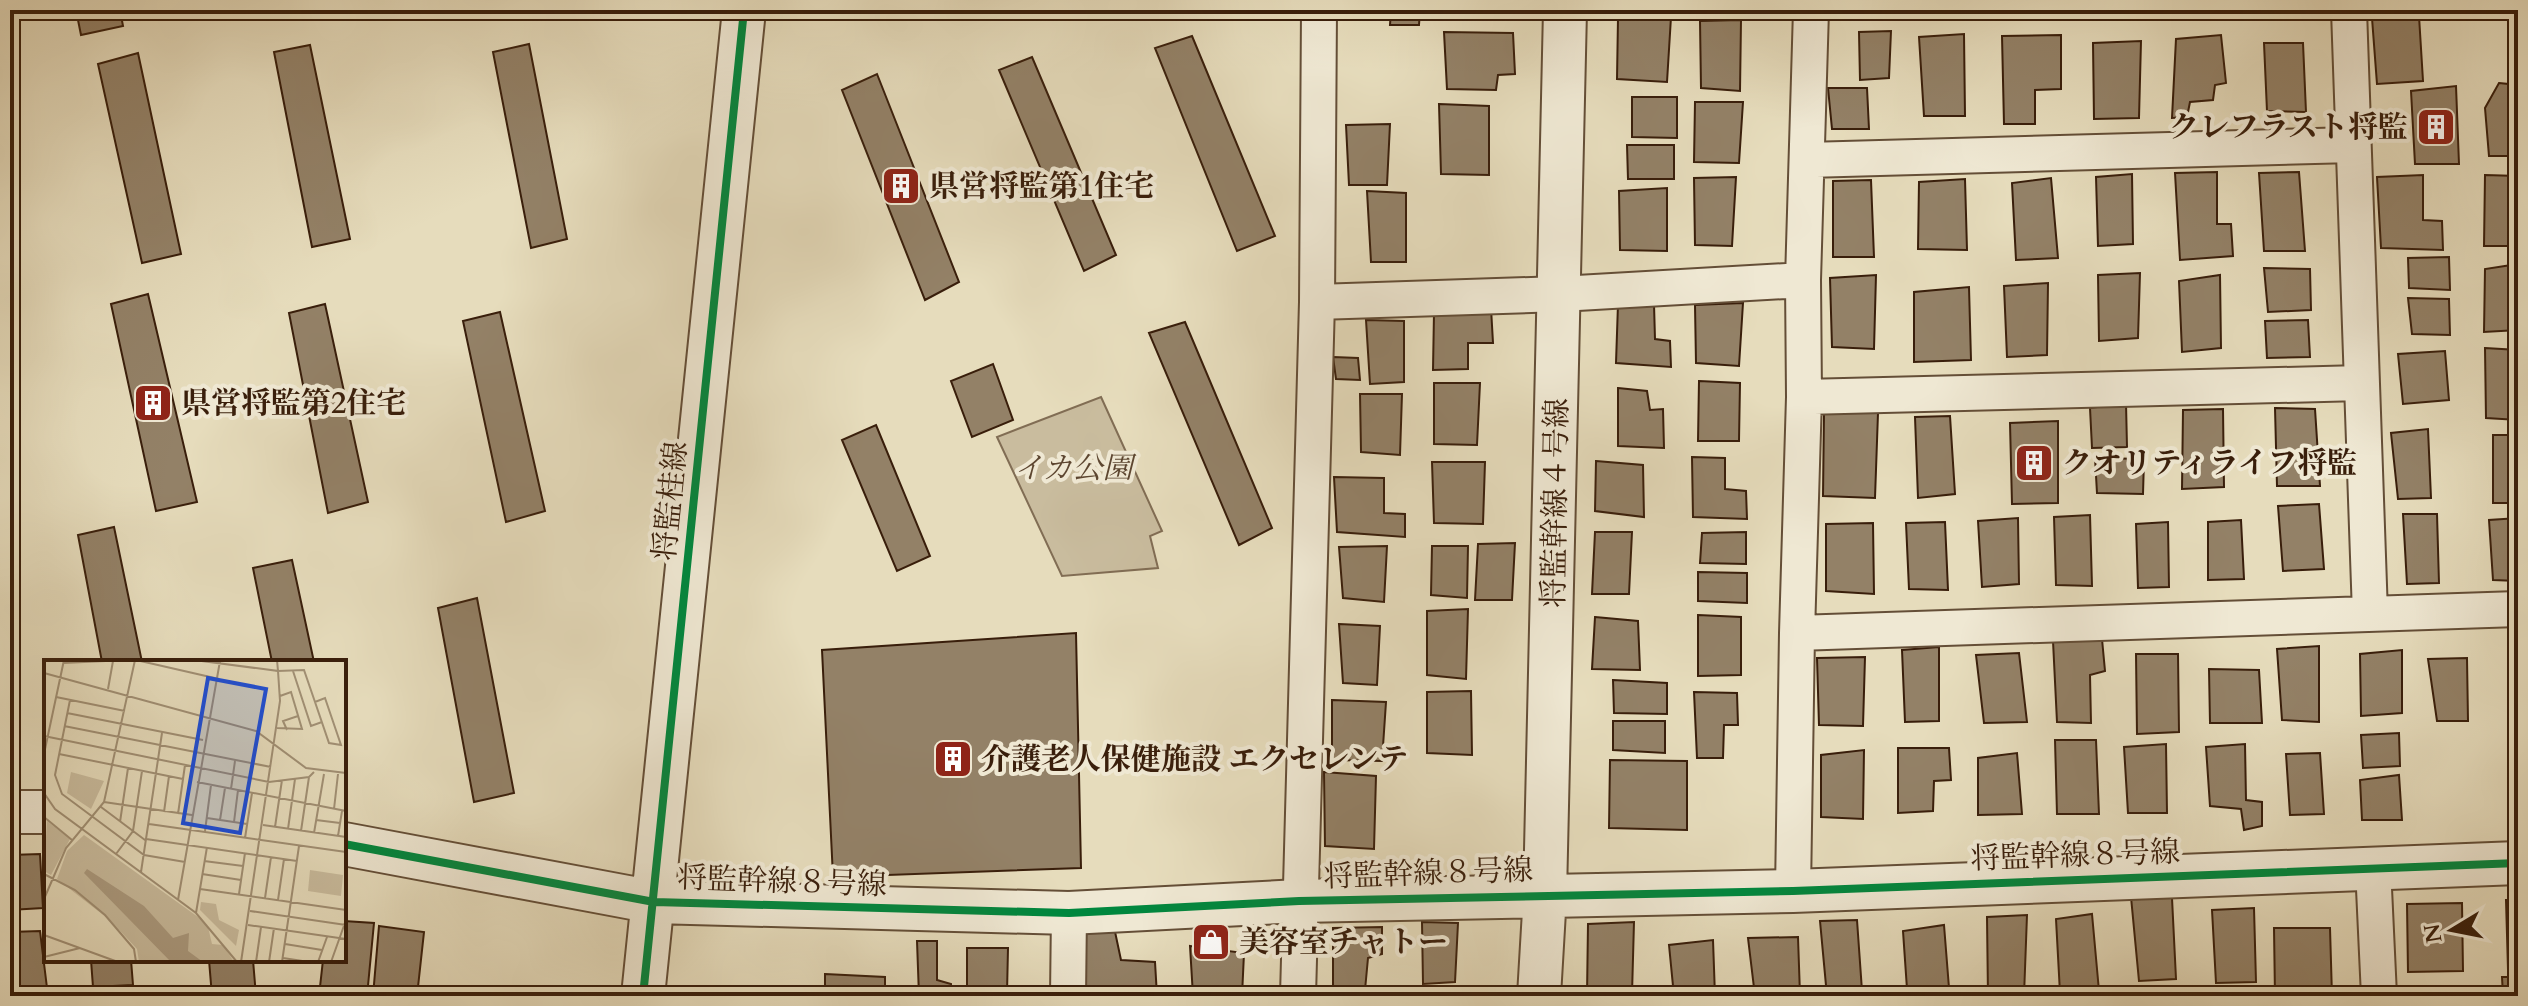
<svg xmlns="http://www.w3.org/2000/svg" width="2528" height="1006" font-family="Cardo,'Noto Serif JP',serif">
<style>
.green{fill:#c9bc9e;stroke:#816d54;stroke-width:2}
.building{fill:#938167;stroke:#391e0b;stroke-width:2}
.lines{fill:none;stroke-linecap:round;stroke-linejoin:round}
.minor-casing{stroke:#644e37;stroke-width:38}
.tertiary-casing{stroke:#644e37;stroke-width:46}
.minor{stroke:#efe8d3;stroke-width:34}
.tertiary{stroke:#efe8d3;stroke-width:42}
.cycleway-casing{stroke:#efe8d3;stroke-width:13}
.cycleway{stroke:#00873e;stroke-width:8}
.labels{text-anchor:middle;stroke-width:8;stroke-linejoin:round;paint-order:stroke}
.poi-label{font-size:30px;font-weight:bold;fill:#391e0b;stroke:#efe8d3;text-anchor:start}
.park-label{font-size:30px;font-style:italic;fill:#5d4630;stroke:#efe8d3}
.street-label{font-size:30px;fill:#391e0b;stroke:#efe8d3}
.inset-road{fill:none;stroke:#a19075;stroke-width:2}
.view{fill:#1d4ed8;fill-opacity:0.15;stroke:#1d4ed8;stroke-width:4}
.inset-edge{fill:none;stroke:#391e0b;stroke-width:4}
</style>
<rect width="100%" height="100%" fill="#e6dcbc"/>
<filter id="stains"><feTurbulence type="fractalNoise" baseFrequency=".0025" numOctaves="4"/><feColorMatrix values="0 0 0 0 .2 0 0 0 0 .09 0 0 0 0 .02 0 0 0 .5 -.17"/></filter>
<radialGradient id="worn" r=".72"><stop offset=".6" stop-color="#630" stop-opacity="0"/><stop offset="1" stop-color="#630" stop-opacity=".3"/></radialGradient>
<path class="green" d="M1101 397 1162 531 1150 536 1158 568 1062 576 997 437Z"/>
<path class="building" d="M76 10H120L123 26 81 35Z
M1391 10H1420L1419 25H1390Z
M1444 10H1483V19L1445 16Z
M1840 10H1873L1872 19H1840Z
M1921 10H1959V20L1922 19Z
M2096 10H2130L2131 17 2097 19Z
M2170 10H2211V15L2171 18Z
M2419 16 2423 81 2377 84 2372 18Z
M1671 17 1667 82 1617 79 1618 18Z
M1741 20 1740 91 1701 88 1700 21Z
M1891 31 1889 78 1860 80 1859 32Z
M1444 32 1513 33 1515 74 1498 75 1496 90 1447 89Z
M1964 34 1965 116H1924L1919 37Z
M2061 35V89L2035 90V124H2004L2002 36Z
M2221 35 2226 83 2215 85 2213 100 2190 102 2187 117 2172 118 2176 39Z
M1192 36 1275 236 1237 251 1155 48Z
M2141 41 2139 118 2094 119 2093 43Z
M2264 43H2303L2306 112 2267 111Z
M529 44 567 239 531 248 493 52Z
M310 45 350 239 312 247 274 52Z
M138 53 181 254 142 263 98 64Z
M1032 57 1116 255 1084 271 999 70Z
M877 74 959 282 925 300 842 90Z
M2499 83 2518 85V156H2489L2485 108Z
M2456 86 2459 164H2415L2411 91Z
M1828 88H1867L1869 129H1832Z
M1632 97H1677V138L1632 137Z
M1695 102H1743L1739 163 1694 162Z
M1439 104 1489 106V175L1441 174Z
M1390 124 1387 185H1349L1346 125Z
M1627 145H1674V179H1628Z
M2217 172V224H2231L2233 256 2180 260 2175 173Z
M2299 172 2305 251H2264L2259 173Z
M2132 174 2133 244 2098 246 2096 177Z
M2423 175V220L2442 221 2443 250 2381 248 2377 177Z
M2485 175 2518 176V246H2484Z
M1736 177 1732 246 1695 245 1694 178Z
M2051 178 2058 258 2016 260 2012 183Z
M1965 179 1967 250 1918 249 1919 182Z
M1871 180 1874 257H1833V181Z
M1667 188V251L1620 250 1619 191Z
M1367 191 1406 193V262H1371Z
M2449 257 2450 290 2409 288 2408 258Z
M2518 264V330L2484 332 2485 269Z
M2264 268 2310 269 2311 310 2268 312Z
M2140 273 2138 338 2099 341 2098 275Z
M1876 275 1874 349 1832 347 1830 278Z
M2220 275 2221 348 2182 352 2179 281Z
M2048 283 2047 355 2007 357 2004 286Z
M1969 287 1971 360 1914 362V292Z
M148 294 197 502 156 511 111 304Z
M2408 298 2449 299 2450 335 2412 334Z
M1743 303 1739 366 1696 363 1695 305Z
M325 304 368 502 328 513 289 313Z
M1618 304H1654L1655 339 1670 341 1671 367 1616 363Z
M1491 308 1493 343H1468V369L1433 370 1434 313Z
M500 312 545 511 506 522 463 321Z
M1366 320 1404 321V382L1370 384Z
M2308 320 2310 357 2267 358 2265 321Z
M1185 322 1272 528 1239 545 1149 333Z
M2485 348 2518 350V420L2486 418Z
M2445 351 2449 400 2403 404 2398 354Z
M1333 357 1358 358 1360 380 1336 379Z
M993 364 1013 420 972 437 951 381Z
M1699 381 1740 383 1739 441H1698Z
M1434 383H1480L1477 445 1434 444Z
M1618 388 1647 391 1650 410 1663 409 1664 448 1618 446Z
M1360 394H1402L1400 455 1361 452Z
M2126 403 2127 447 2092 448 2090 408Z
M2275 408 2315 409 2320 486H2277Z
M2223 409 2224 487 2182 489 2183 410Z
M1824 411 1878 413 1875 498 1823 496Z
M1950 416 1955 494 1918 498 1915 417Z
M2058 421V503L2012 504 2010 423Z
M876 425 930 556 897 571 842 440Z
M2428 429 2431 498 2398 499 2391 433Z
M2493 435H2518V503H2493Z
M1692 457 1725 458V489L1746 491 1747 519 1693 517Z
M2095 458 2144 459 2143 494 2097 493Z
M1596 461 1643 465 1644 517 1595 511Z
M1432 462H1485L1483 524 1434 523Z
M1334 477 1384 478V513L1405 514V537L1337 532Z
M2319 504 2324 569 2283 571 2278 506Z
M2403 514H2437L2439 583 2407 584Z
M2090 515 2092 586 2056 585 2054 517Z
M2018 518 2019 584 1982 587 1978 521Z
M2518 518V581L2493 580 2489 520Z
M2241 520 2244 579 2208 580V522Z
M1945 522 1948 590 1909 589 1906 523Z
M2168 522 2169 587 2138 588 2136 524Z
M1873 523 1874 594 1826 591V524Z
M114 527 142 662H102L78 535Z
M1595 532H1632L1629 594H1592Z
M1746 532V564L1700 563 1702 533Z
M1515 543 1512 600H1475L1478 544Z
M1387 546 1384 602 1343 598 1339 547Z
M1432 546H1468L1467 598 1431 595Z
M292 560 314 662H272L253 568Z
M1698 572 1747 573V603L1698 601Z
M477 598 514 793 474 802 438 608Z
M1468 609 1466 679 1427 675V611Z
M1698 615 1741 617V675L1698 676Z
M1595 617 1638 621 1640 670 1592 669Z
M1339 624 1380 626 1377 685 1343 683Z
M1076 633 1081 868 833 877 822 650Z
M2102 639 2105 671 2090 675 2091 723 2057 722 2053 641Z
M2509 643H2518V706H2512Z
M2319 646V722L2282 720 2277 649Z
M1939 647V721L1905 722 1902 650Z
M2402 650V713L2361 716 2360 654Z
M2019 653 2027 722 1984 723 1976 655Z
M2136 654H2178L2179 732 2137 734Z
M1865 657 1863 726 1819 725 1817 658Z
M2467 658 2468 721H2437L2428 659Z
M2209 669 2259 670 2262 723H2210Z
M1613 680 1667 683V714L1614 713Z
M1471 691 1472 755 1427 753V692Z
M1694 692 1737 693 1738 725H1724L1723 758H1697Z
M1332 700 1386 702 1382 761 1332 760Z
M1613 721H1665V753L1613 750Z
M2513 727H2518V798Z
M2399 733 2400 766 2363 768 2361 735Z
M2055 740H2096L2099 814H2057Z
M2166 744 2167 813H2128L2124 747Z
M2245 744 2246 800 2262 802V826L2244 830 2241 809 2210 806 2206 747Z
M1898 748H1949L1951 780 1934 781 1933 811 1898 813Z
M1864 750 1863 819 1821 817V755Z
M2017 753 2022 814 1978 815V758Z
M2320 753 2324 814 2290 815 2286 754Z
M1610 760 1687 761V830L1609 828Z
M1324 772 1376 776 1374 849 1325 846Z
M2399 775 2402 820H2362L2360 780Z
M40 854 43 908 10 910V855Z
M2131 897 2172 898 2176 979 2139 981Z
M2506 900H2518V969H2508Z
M2462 903 2463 971 2408 972 2407 904Z
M2254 908 2256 982 2216 983 2212 910Z
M2092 914 2099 991 2060 993 2056 919Z
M2027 915 2024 996H1988L1987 917Z
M1857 920 1862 991 1827 996 1820 921Z
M344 921 374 923 367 996H319L323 960H344Z
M1422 922 1458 923 1455 982 1423 984Z
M1634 922 1632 994 1587 995 1588 924Z
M1944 925 1949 988 1907 989 1903 931Z
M379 926 424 932 417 996H373Z
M1114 927 1121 960 1155 962 1157 996H1084L1082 931Z
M1382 927V954L1368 958 1365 990 1333 988V928Z
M2274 928H2330L2332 996H2275Z
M40 931 48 996H10V932Z
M1798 937 1800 995 1755 996 1748 938Z
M1713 940 1715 996H1674L1669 945Z
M917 941H937V980L951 984V996H919Z
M1190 946 1244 953 1242 996H1193Z
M967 948H1008L1007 993H967Z
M91 960H131L133 985 93 987Z
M209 960H253L256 996H212Z
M825 974 885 977V996H825Z
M2502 977H2518V996H2503Z
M2470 989V996H2414V990Z"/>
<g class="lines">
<g class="minor-casing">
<path id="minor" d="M2349 10 2370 614
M1807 160 2353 145
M1317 302 1560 294 1803 280
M1804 397 2361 383
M1797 633 2518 609
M2373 867 2379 996
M1793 891 1797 633 1804 397 1803 280 1811 10
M1068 996 1069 913
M1298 996 1317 302 1319 10"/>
</g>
<g class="tertiary-casing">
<path id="tertiary" d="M10 812H46
M344 844 654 902 1069 913 1299 901 1793 891 2518 863
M643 996 744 10
M1539 996 1545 894 1565 10"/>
</g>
<use href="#minor" class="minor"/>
<use href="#tertiary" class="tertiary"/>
<g class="cycleway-casing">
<path id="cycleway" d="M344 844 654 902 1069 913 1299 901 1793 891 2518 863
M643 996 744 10"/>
</g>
<use href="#cycleway" class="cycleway"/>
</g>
<defs>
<g id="building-square" transform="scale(2)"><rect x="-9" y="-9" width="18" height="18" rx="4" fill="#8f2418" stroke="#efe8d3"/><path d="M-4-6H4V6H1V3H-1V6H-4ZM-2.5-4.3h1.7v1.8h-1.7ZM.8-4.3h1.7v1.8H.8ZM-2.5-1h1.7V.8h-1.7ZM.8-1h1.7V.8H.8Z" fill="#fff"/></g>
<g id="shop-square" transform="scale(2)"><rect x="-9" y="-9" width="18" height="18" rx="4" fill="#8f2418" stroke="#efe8d3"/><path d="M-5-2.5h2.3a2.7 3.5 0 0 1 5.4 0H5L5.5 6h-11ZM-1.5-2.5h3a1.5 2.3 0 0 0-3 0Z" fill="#fff"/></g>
</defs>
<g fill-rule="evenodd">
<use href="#building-square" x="2436" y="127"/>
<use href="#building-square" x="901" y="186"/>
<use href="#building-square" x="153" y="403"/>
<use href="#building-square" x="2034" y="463"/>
<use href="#building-square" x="953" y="759"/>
<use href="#shop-square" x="1211" y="942"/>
</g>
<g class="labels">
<g class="poi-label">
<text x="2408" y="137" text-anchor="end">クレフラスト将監</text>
<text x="929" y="196">県営将監第1住宅</text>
<text x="181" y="413">県営将監第2住宅</text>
<text x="2062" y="473">クオリティライフ将監</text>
<text x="981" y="769">介護老人保健施設 エクセレンテ</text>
<text x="1239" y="952">美容室チャトー</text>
</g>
<g class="park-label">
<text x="1073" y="478">イカ公園</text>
</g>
<g class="street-label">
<text transform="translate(670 501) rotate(-84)" y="10">将監桂線</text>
<text transform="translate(1555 503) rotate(-89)" y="10">将監幹線４号線</text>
<text transform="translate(2075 855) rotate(-2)" y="10">将監幹線８号線</text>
<text transform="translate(1428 873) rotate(-2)" y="10">将監幹線８号線</text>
<text transform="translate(782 881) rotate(2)" y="10">将監幹線８号線</text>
</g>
</g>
<g transform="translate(44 660)">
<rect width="302" height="302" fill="#e6dcbc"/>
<path d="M27 112 60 121 47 149 23 133ZM3 161 26 179 7 215 0 211ZM40 175 154 257 164 267 168 284 179 285 190 302H95L93 289 67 261 13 219 23 191ZM266 210 299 215 297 236 264 231ZM157 242 172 244 175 260 195 270 192 286 156 250Z" fill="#c9bc9e"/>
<path d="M43 209 100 246 129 278 145 273 144 291 159 302H127L40 213Z" fill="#ab9b80"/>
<path class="inset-road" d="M92 0 175 19M150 0 234 11 236 41 197 302M233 0 234 11 260 10 271 42 285 83 297 85 281 38 271 42M19 3 83 0M249 11 267 66 278 62M0 13 212 71 262 108 302 113M64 29 69 1M12 37 81 51M26 40 11 115 18 134 100 195 141 202M23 53 159 80M20 66 227 107M233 68 258 69 247 32 236 36M243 70 239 61 254 56M0 76 225 122 265 117 270 112M0 94 20 0M15 94 139 119M153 122 302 151M187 129 191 101M0 133 11 149 152 253 193 302M60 142 148 155M57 147 101 180M290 149 294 114M120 152 125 116M134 154 141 105M0 157 28 180M163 158 203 164M176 160 181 128M272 160 296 163M76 162 84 108M190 162 194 130M105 164 302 192M219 165 302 177M231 167 238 120M244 169 251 119M161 171 167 125M257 171 265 117M270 173 280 114M294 176 298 151M201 178 208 133M102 179 253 201M72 194 89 171 98 111M160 201 199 206M97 212 118 73M0 214 31 230 61 255 90 289 92 302M158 214 197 220M156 229 302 250M195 234 201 193M221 238 227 197M0 239 22 188 60 142 91 0M134 240 176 1M234 240 240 199M206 251 302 265M152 253 163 187M204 265 302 279M0 275 74 302M241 284 278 290M0 297 36 288M239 298 265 302M212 302 217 267M225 302 230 268M238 302 255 186M274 302 283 277M287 302 302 260"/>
<path class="view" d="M164 18 222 29 196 173 139 163Z"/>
<rect width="302" height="302" class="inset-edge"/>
</g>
<rect width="2528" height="1006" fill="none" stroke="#e6dcbc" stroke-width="40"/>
<rect x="12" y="12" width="2504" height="982" fill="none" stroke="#391e0b" stroke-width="4"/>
<rect x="20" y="20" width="2488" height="966" fill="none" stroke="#391e0b" stroke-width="2"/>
<g transform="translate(2452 930) rotate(260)" stroke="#efe8d3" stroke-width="6" paint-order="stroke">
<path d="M0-6L14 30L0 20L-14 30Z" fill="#391e0b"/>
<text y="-12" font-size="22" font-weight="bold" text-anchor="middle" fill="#391e0b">N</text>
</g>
<rect width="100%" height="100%" filter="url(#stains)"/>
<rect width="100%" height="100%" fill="url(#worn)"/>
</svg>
